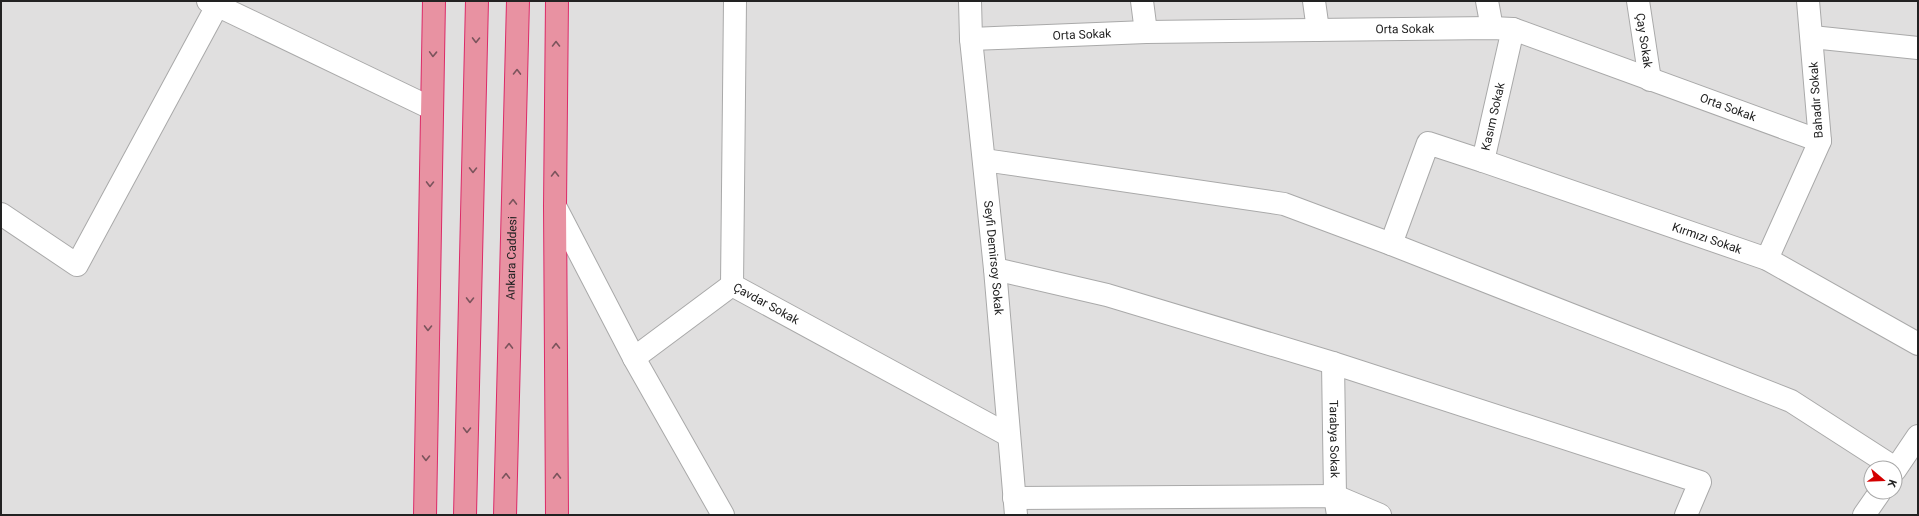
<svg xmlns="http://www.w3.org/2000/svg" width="1919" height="516" font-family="Roboto,sans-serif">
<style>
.residential{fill:#e0dfdf;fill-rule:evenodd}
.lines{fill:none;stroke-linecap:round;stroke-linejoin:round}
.minor-casing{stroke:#a9a9a9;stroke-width:24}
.highway-casing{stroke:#dc2a67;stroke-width:24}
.minor{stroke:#fff;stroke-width:22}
.highway{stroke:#e892a2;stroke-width:22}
.oneway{stroke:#7b545c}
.labels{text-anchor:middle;stroke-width:3;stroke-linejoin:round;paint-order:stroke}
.street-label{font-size:12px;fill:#222;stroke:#fff}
</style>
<rect width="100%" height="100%" fill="#f2efe9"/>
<path class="residential" d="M1 1H1918V515H1ZM1871 468H1895V492H1871Z"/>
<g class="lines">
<g class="minor-casing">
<g id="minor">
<path d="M208 1 431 108"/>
<path id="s1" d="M735 1 732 285 1008 435"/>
<path id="s2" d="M970 1 971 39 995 269 1016 515"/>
<path d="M1142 1 1146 32"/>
<path d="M1314 1 1318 30"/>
<path d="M1487 1 1492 28"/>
<path id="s3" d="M1638 1 1650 80"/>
<path d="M1812 37 1918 48"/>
<path id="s4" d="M971 39 1146 32 1492 28 1513 29 1820 141"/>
<path d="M984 160 1284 204 1391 244 1791 401 1895 468"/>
<path id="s5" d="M1483 161 1767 259 1918 344"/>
<path d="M555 206 634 358 723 515"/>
<path d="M1 214 77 265 217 6"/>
<path id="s6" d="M1391 244 1428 143 1483 161 1513 29"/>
<path d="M1767 259 1820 141 1808 1"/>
<path d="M995 269 1107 295 1333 363 1700 482 1686 515"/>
<path d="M634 358 732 285"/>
<path id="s7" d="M1333 363 1335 496 1338 515"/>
<path d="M1895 470 1918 436"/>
<path d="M1014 498 1335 496 1380 515"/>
<path d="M1864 515 1880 492"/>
</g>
</g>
<g class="highway-casing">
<g id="highway">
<path d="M557 1 555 206 557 515"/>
<path d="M425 515 434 1"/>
<path d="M465 515 477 1"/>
<path id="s8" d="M505 515 518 1"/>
</g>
</g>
<use href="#minor" class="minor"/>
<use href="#highway" class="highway"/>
</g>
<defs><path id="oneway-chevron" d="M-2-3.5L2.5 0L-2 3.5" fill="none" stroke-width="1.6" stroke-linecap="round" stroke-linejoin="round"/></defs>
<g class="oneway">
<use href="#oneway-chevron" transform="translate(476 40) rotate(91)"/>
<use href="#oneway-chevron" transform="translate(556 44) rotate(-90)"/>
<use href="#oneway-chevron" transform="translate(433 54) rotate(92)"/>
<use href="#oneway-chevron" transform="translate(517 72) rotate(-89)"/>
<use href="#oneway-chevron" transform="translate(473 170) rotate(91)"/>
<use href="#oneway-chevron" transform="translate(555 174) rotate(-90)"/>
<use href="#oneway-chevron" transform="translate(430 184) rotate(91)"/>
<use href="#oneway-chevron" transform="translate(513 202) rotate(-89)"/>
<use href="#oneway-chevron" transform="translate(470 300) rotate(91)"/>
<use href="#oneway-chevron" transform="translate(428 328) rotate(91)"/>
<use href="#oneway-chevron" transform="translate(509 346) rotate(-89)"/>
<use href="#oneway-chevron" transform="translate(556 346) rotate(-90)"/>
<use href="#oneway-chevron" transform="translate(467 430) rotate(91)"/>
<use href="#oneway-chevron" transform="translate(426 458) rotate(91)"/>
<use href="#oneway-chevron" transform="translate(506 476) rotate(-89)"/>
<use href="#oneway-chevron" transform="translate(557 476) rotate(-90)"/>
</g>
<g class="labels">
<g class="street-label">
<text dy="4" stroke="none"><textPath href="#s4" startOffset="434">Orta Sokak</textPath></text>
<text dy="4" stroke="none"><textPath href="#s4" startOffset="111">Orta Sokak</textPath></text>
<text dy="4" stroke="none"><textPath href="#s3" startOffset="40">Çay Sokak</textPath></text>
<text transform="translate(1816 100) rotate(-94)" y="4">Bahadır Sokak</text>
<text dy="4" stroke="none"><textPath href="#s4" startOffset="771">Orta Sokak</textPath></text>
<text dy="4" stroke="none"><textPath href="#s6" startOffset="211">Kasım Sokak</textPath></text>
<text dy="4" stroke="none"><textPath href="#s5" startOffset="237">Kırmızı Sokak</textPath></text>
<text dy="4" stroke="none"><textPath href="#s8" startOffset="257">Ankara Caddesi</textPath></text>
<text dy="4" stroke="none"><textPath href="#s2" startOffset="258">Seyfi Demirsoy Sokak</textPath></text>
<text dy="4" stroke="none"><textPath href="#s1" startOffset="323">Çavdar Sokak</textPath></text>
<text dy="4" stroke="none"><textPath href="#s7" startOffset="76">Tarabya Sokak</textPath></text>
</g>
</g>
<rect width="1919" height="516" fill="none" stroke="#222222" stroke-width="4"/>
<g transform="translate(1883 480) rotate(109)"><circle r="19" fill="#ffffff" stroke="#a7a7a7"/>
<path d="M0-3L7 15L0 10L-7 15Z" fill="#d40000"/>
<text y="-6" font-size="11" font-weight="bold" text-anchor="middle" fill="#222222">K</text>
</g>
</svg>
